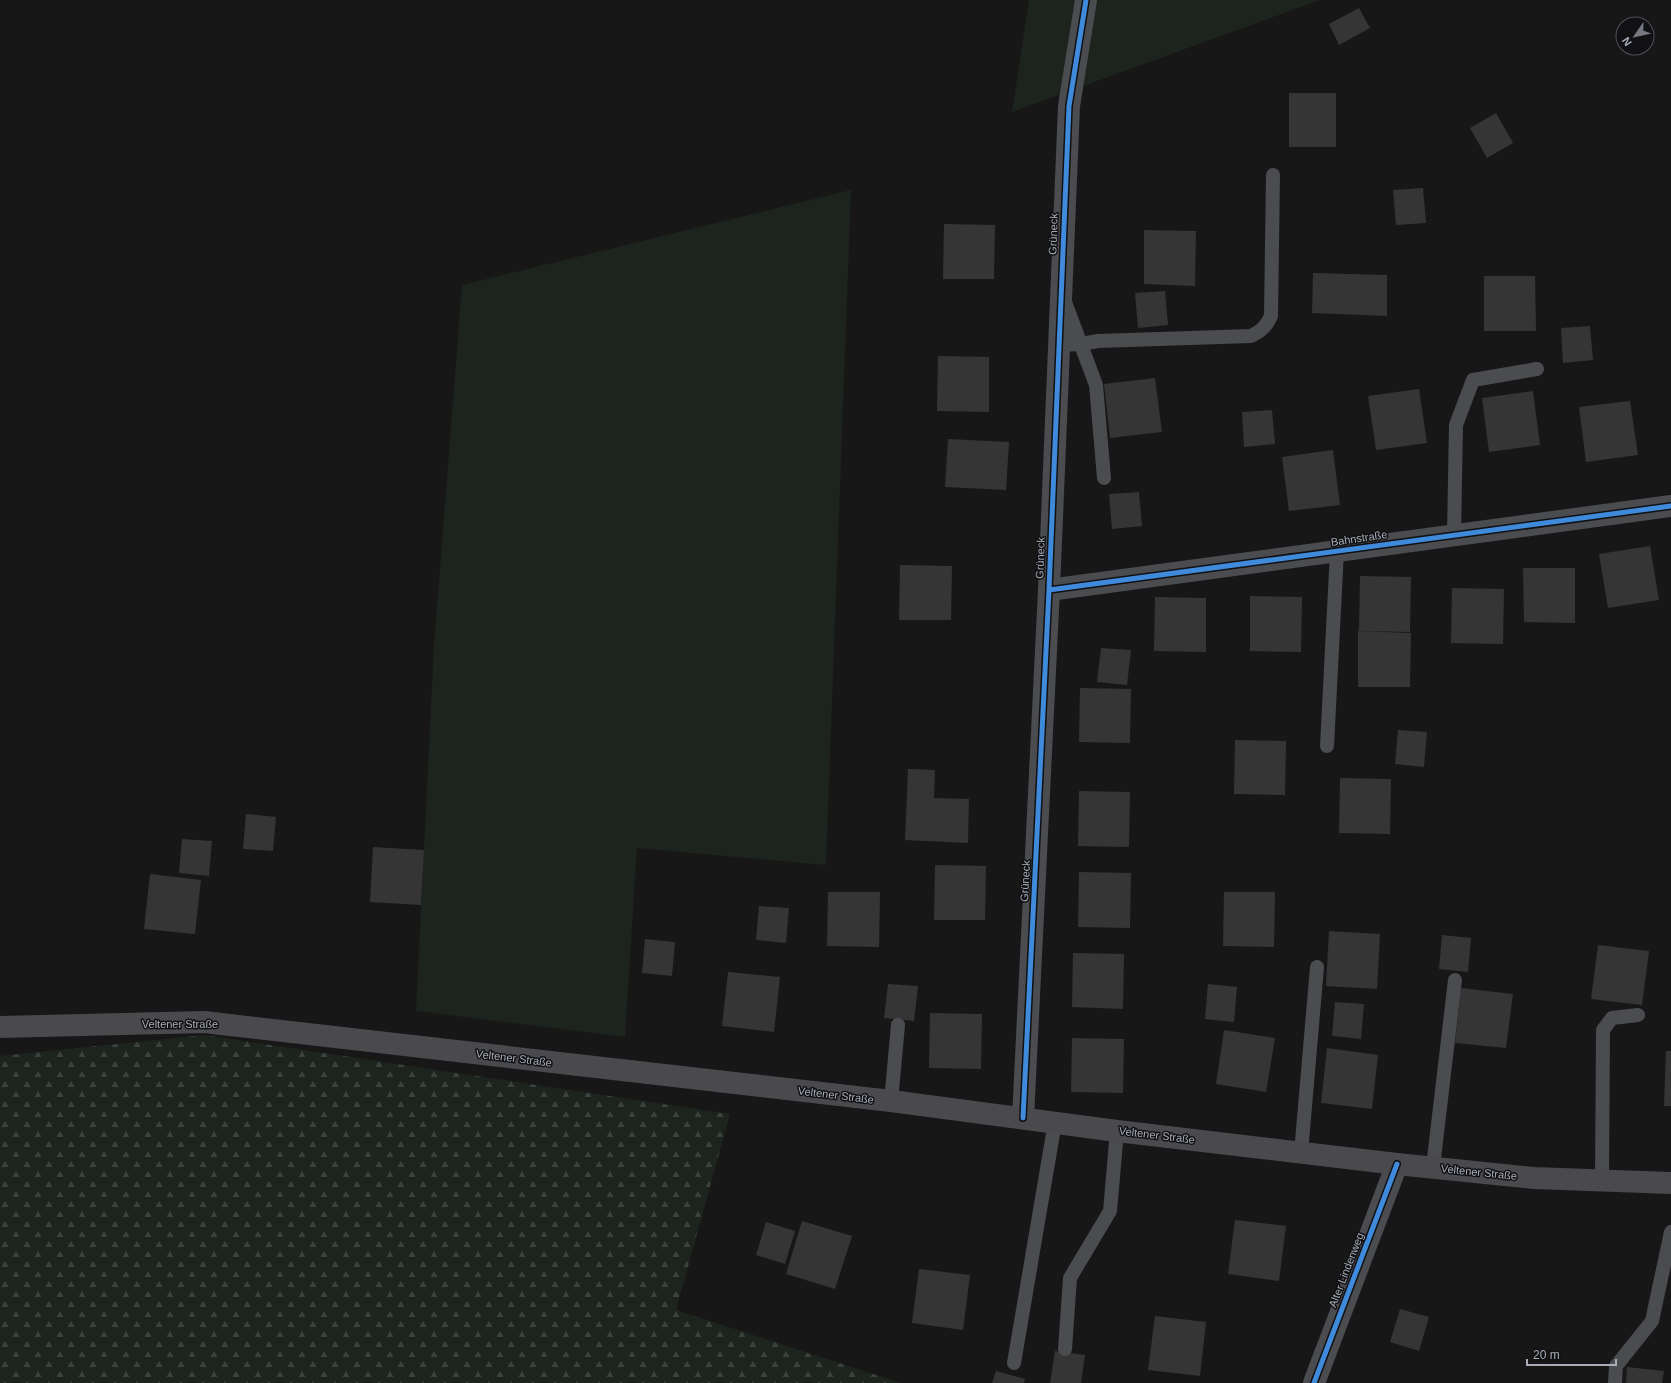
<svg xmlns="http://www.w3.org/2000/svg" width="1671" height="1383" font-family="Helvetica,sans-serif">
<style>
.grass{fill:#1d241e}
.forest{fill:url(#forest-firs)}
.building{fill:#353536}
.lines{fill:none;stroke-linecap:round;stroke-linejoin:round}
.service{stroke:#4b4c50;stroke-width:14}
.minor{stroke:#4b4c50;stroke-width:22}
.secondary{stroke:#4a4a4e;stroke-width:22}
.cycleway-casing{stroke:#111113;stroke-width:8}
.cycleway{stroke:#408adc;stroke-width:5}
.labels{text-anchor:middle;stroke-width:3;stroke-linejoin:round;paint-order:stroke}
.street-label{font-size:11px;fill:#a8adb8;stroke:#111113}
</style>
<defs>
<pattern id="forest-firs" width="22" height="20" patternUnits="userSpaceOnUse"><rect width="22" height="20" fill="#1d241e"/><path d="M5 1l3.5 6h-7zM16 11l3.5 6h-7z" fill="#3b413d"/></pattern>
</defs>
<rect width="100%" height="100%" fill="#171717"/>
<path class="grass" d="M1029 0H1320L1012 112Z
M851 190 826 865 637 848 625 1037 416 1011 434 645 462 285Z"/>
<path class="forest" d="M204 1035 730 1114 676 1310 901 1383H0V1056Z"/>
<path class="building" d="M1359 8 1370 28 1339 45 1329 24Z
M1289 93H1336V147H1289Z
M1496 113 1513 143 1487 158 1470 128Z
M1423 188 1426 223 1396 225 1393 190Z
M944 224 995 225 994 279H943Z
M1144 230 1196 231 1195 286 1144 284Z
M1313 273 1387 275V316L1312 313Z
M1484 276H1535L1536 331H1484Z
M1165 291 1168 325 1138 328 1135 293Z
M1590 326 1593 360 1563 363 1561 328Z
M938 356 989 357V412L937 411Z
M1155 378 1162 432 1110 438 1104 384Z
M1419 389 1427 443 1376 450 1368 396Z
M1533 391 1540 445 1489 452 1482 398Z
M1630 401 1638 455 1586 462 1579 407Z
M1272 410 1275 444 1244 447 1242 412Z
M948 439 1009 442 1006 490 945 487Z
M1333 450 1340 505 1289 511 1282 457Z
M1139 492 1142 526 1112 529 1109 494Z
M1650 546 1659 600 1608 608 1599 554Z
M900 565 952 566 951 620H899Z
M1523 568H1575V623L1524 622Z
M1360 576 1411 577 1410 632 1359 631Z
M1452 588 1504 589 1503 644 1451 643Z
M1250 596 1302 597 1301 652 1250 651Z
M1155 597 1206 598V652L1154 651Z
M1358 631 1411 633 1410 687H1358Z
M1101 648 1131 650 1127 685 1097 682Z
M1080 688 1131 689 1130 743 1079 742Z
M1398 730 1427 732 1424 767 1395 764Z
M1235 740 1286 741 1285 795 1234 794Z
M908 769 935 770 934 798 969 799 968 843 905 840Z
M1340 778 1391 779 1390 834 1339 833Z
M1079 791 1130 792 1129 847 1078 846Z
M246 814 276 817 273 851 243 849Z
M182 839 212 841 209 876 179 873Z
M373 847 424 850 421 905 370 902Z
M935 865 986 866 985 920H934Z
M1079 872 1131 873 1130 928 1078 927Z
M150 874 201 880 195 934 144 929Z
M828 892H880L879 947 827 946Z
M1224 892H1275L1274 947 1223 946Z
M759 906 789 908 786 943 756 940Z
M1329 931 1380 934 1377 989 1326 986Z
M1442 935 1471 938 1468 972 1439 969Z
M645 939 675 942 672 976 642 973Z
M1598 945 1649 951 1642 1005 1591 999Z
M1073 953 1124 954 1123 1009 1072 1007Z
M728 972 780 977 774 1032 722 1026Z
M888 984 918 986 914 1021 884 1018Z
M1208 984 1237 987 1234 1022 1205 1019Z
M1461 988 1513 994 1506 1048 1455 1043Z
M1335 1002 1364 1004 1361 1039 1332 1036Z
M930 1013 982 1014 981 1069 929 1068Z
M1224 1030 1275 1038 1266 1092 1216 1084Z
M1072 1038 1124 1039 1123 1093 1071 1092Z
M1327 1048 1378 1055 1372 1109 1321 1103Z
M1666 1051H1671V1106H1664Z
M1235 1220 1286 1226 1279 1281 1228 1274Z
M802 1221 852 1236 835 1289 786 1274Z
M766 1222 795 1231 785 1264 756 1255Z
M919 1269 970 1275 963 1330 912 1323Z
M1400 1309 1429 1317 1419 1351 1390 1342Z
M1155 1316 1206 1322 1200 1376 1148 1370Z
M1055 1351 1085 1355 1081 1383H1050Z
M1627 1367 1664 1371 1662 1383H1626Z
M996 1371 1025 1379 1024 1383H992Z"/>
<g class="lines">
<path class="service" d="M1065 302 1096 385 1104 478
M1059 345 1081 344 1098 341 1251 336C1261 331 1266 327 1271 316L1273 175
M1454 535 1456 425 1473 380 1537 369
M1327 746 1337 551
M891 1101 898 1025
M1301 1153 1317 967
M1433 1167 1455 980
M1602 1181 1603 1030 1612 1018 1638 1015
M1065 1349 1070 1278 1110 1211 1117 1131
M1014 1363 1055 1122
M1615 1383 1616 1366 1652 1321 1671 1232"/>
<path class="minor" d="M1049 590 1671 506
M1023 1118 1049 590 1069 106 1086 0
M1314 1383 1397 1164"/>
<path class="secondary" d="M0 1027 204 1022 891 1101 1117 1131 1397 1164 1534 1178 1671 1183"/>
<g class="cycleway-casing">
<path id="cycleway" d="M1049 590 1671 506
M1023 1118 1049 590 1069 106 1086 0
M1314 1383 1397 1164"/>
</g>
<use href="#cycleway" class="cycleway"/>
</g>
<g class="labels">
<g class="street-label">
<text transform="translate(1053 234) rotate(-88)" y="4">Grüneck</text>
<text transform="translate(1359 538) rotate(-8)" y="4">Bahnstraße</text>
<text transform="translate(1040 558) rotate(-88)" y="4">Grüneck</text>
<text transform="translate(1025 881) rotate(-87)" y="4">Grüneck</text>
<text x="180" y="1028">Veltener Straße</text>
<text transform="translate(514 1058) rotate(7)" y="4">Veltener Straße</text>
<text transform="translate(836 1095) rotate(7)" y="4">Veltener Straße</text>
<text transform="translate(1157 1135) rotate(7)" y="4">Veltener Straße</text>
<text transform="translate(1479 1172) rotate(6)" y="4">Veltener Straße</text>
<text transform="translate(1346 1270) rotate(-69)" y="4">Alter Lindenweg</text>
</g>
</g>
<g transform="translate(1635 36) rotate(236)"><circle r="19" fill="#111113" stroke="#4d4f55"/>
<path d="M0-3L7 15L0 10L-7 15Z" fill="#757880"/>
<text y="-6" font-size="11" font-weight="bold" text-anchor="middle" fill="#a8adb8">N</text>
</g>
<path d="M1527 1359v6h89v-6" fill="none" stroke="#a8adb8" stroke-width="2"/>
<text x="1533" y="1359" font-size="12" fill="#a8adb8" stroke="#111113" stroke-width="3" paint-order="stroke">20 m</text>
</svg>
